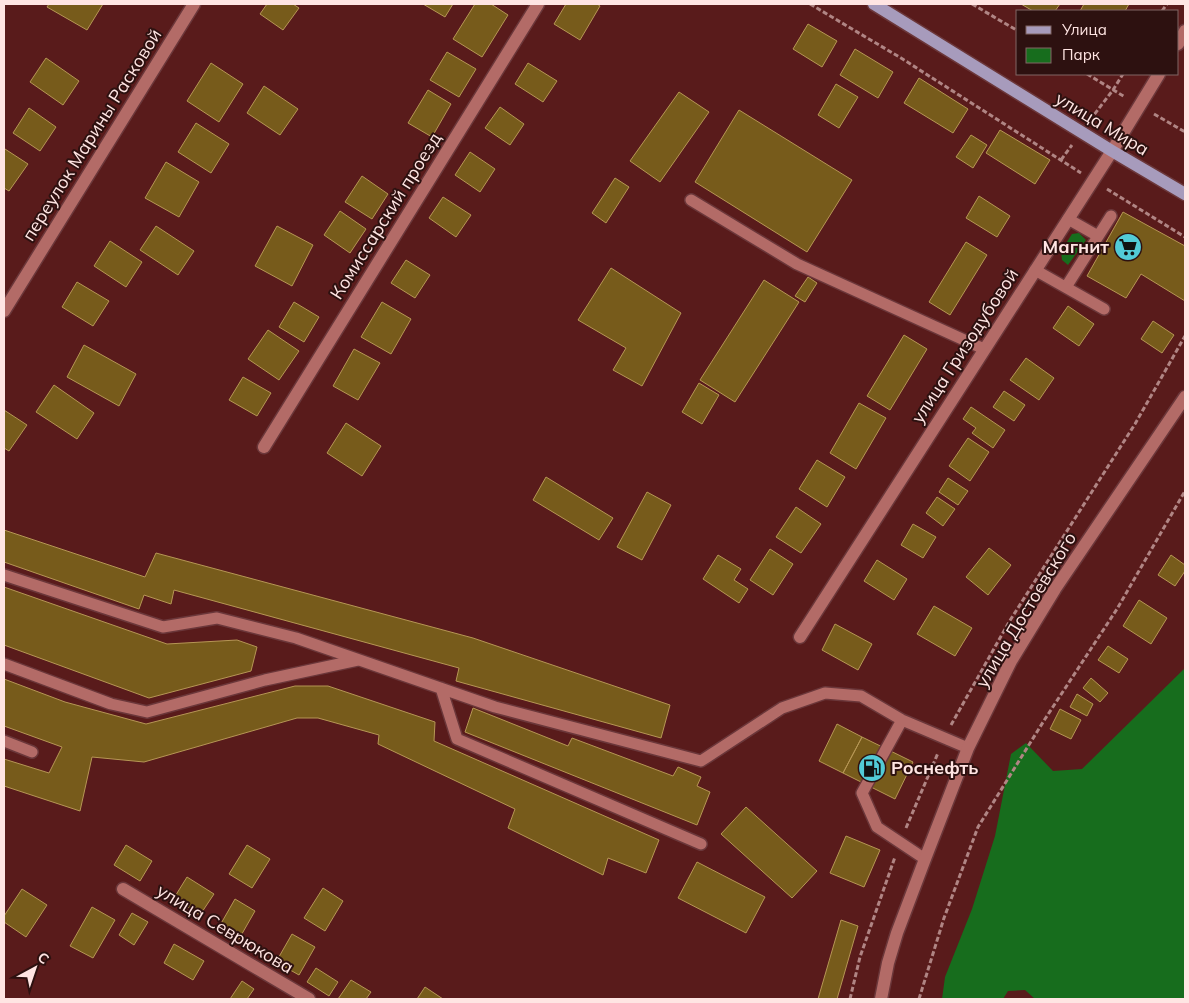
<svg xmlns="http://www.w3.org/2000/svg" width="1189" height="1003" font-family="Mulish,sans-serif">
<style>
.green{fill:#176d1d}
.building{fill:#775b1b;stroke:#b69655}
.lines{fill:none;stroke-linecap:round;stroke-linejoin:round}
.service-casing{stroke:#6b373a;stroke-width:14}
.minor-casing{stroke:#6b373a;stroke-width:15}
.secondary-casing{stroke:#6b373a;stroke-width:15}
.primary-casing{stroke:#6b373a;stroke-width:15}
.path{stroke:#b08584;stroke-width:3;stroke-dasharray:5 2.5;stroke-linecap:butt}
.service{stroke:#b36b67;stroke-width:11}
.minor{stroke:#b36b67;stroke-width:12}
.secondary{stroke:#b36b67;stroke-width:12}
.primary{stroke:#a79bbc;stroke-width:12}
.labels{text-anchor:middle;stroke-width:4;stroke-linejoin:round;paint-order:stroke}
.street-label{font-size:18px;fill:#ffe5e3;stroke:#2d1110}
.poi-label{font-size:18px;font-weight:bold;fill:#ffe5e3;stroke:#2d1110;text-anchor:end}
</style>
<rect width="100%" height="100%" fill="#591b1b"/>
<path class="green" d="M1079 233 1086 240 1068 265 1062 260 1061 251 1072 234Z
M1185 668V999H1035L1025 990 1008 991 1003 999H942L945 977 972 909 995 836 1011 754 1026 743 1053 771 1082 769Z"/>
<path class="building" d="M49 4H103L87 30 47 7Z
M267 4H293L299 8 283 30 260 14Z
M423 4H453L445 17Z
M475 4H491L508 15 482 57 453 39Z
M566 4H597L600 6 580 40 554 24Z
M1021 4H1060L1055 11H1033Z
M1084 4H1129L1125 11H1080Z
M808 24 837 41 822 67 793 49Z
M855 49 893 72 878 98 840 75Z
M447 52 476 69 459 97 430 80Z
M46 58 79 81 63 105 30 82Z
M211 63 243 84 219 122 187 101Z
M528 63 557 81 543 102 515 84Z
M919 78 968 109 953 133 904 103Z
M836 84 858 97 839 128 818 115Z
M264 86 298 109 280 135 247 113Z
M428 90 451 104 432 137 408 123Z
M679 92 709 112 660 182 630 161Z
M500 107 524 124 510 145 485 128Z
M29 108 56 127 40 151 13 133Z
M739 110 852 180 807 252 695 182Z
M196 123 229 144 211 173 178 152Z
M1000 130 1050 160 1035 184 986 153Z
M971 135 987 145 973 168 956 157Z
M5 149 28 164 9 191 4 188V151Z
M470 152 495 169 480 192 455 175Z
M166 162 199 182 179 217 145 198Z
M362 176 388 194 372 219 345 202Z
M615 178 629 187 606 223 592 213Z
M979 196 1010 216 997 237 966 218Z
M443 197 471 215 456 237 429 218Z
M340 211 366 229 350 253 324 235Z
M1123 212 1185 246V301L1141 274 1126 298 1087 276Z
M156 226 194 251 178 275 140 250Z
M277 226 313 245 292 286 255 266Z
M110 241 142 262 126 287 94 266Z
M966 242 987 255 950 315 929 302Z
M406 260 430 275 415 298 391 283Z
M611 268 681 313 642 386 613 370 626 348 578 320Z
M808 277 817 283 805 302 795 296Z
M764 280 799 302 735 402 700 380Z
M77 282 109 301 93 326 62 307Z
M294 302 319 317 304 342 279 327Z
M382 302 411 319 391 354 361 337Z
M1068 306 1094 324 1079 346 1053 328Z
M1153 321 1174 335 1162 353 1141 339Z
M268 330 299 351 279 380 248 359Z
M904 335 927 349 890 410 867 396Z
M84 345 136 374 119 406 67 377Z
M354 349 380 363 358 400 333 386Z
M1026 358 1054 378 1039 400 1010 380Z
M243 377 271 393 257 416 229 400Z
M699 383 719 395 702 424 682 412Z
M54 385 94 413 77 439 36 412Z
M1004 391 1025 405 1014 421 993 407Z
M859 403 886 418 856 469 830 453Z
M971 407 1005 430 993 448 972 433 976 428 963 419Z
M4 410 27 425 9 451 4 448Z
M346 423 381 446 362 476 327 453Z
M968 438 989 452 970 481 949 466Z
M817 460 845 477 827 507 799 489Z
M546 477 613 518 599 540 533 500Z
M948 478 968 491 958 505 939 492Z
M647 492 671 505 642 560 617 547Z
M937 497 955 509 943 526 926 513Z
M796 507 821 524 801 553 776 537Z
M913 524 936 537 923 558 901 545Z
M4 530 145 577 156 553 473 638 670 705 661 738 456 681 459 668 174 590 171 604 144 595 139 609 4 562Z
M989 548 1011 565 988 595 966 577Z
M770 549 793 564 773 595 750 580Z
M718 555 741 569 734 580 748 589 739 603 703 579Z
M1171 555 1185 565V571L1175 586 1158 575Z
M877 560 907 579 894 600 864 581Z
M4 587 167 644 237 640 257 647 251 671 149 698 4 645Z
M1139 600 1167 618 1151 644 1123 626Z
M934 606 972 628 955 656 917 634Z
M835 624 872 644 858 670 822 650Z
M1108 646 1128 659 1119 673 1098 660Z
M1091 678 1108 693 1100 702 1083 688Z
M4 679 65 702 146 724 295 686H328L435 722 434 741 659 840 646 873 608 858 603 875 508 828 515 809 378 744 379 735 318 718H297L144 762 92 757 80 811 4 786V759L49 773 62 747 4 726Z
M1077 694 1093 704 1087 716 1070 707Z
M473 708 568 746 572 738 673 776 678 767 701 777 697 786 710 792 697 825 465 732Z
M1060 709 1081 720 1071 739 1050 729Z
M837 724 862 737 843 773 819 761Z
M862 737 913 762 895 799 843 773Z
M746 807 817 871 792 898 721 834Z
M846 836 880 850 864 887 830 873Z
M126 845 152 861 140 881 114 865Z
M247 845 270 859 252 888 229 874Z
M697 862 765 897 746 933 678 898Z
M187 877 214 894 200 915 174 898Z
M323 888 343 901 325 931 304 918Z
M22 889 47 905 26 937 4 922V916Z
M235 899 255 911 239 939 219 927Z
M92 907 115 920 93 958 70 946Z
M132 913 148 922 134 945 119 935Z
M841 920 858 926 837 999H818Z
M292 934 315 947 299 975 276 962Z
M174 944 204 961 193 980 164 963Z
M316 968 338 982 329 996 307 982Z
M351 980 371 992 366 999H338Z
M242 981 254 989 247 999H230Z
M425 987 443 999H417Z"/>
<g class="lines">
<g class="service-casing">
<path id="service" d="M691 200 797 264 984 349
M1068 219 1098 236
M1035 270 1104 309
M1066 287 1111 216
M4 575 163 627 217 618 296 638 495 707 701 761 782 708 825 693 861 696 902 720 968 748
M4 664 111 704 147 712 265 680 358 660
M441 688 457 739 701 844
M902 720 862 793 877 827 925 859
M4 741 32 752"/>
</g>
<g class="minor-casing">
<path id="minor" d="M1178 44 1185 31
M4 311 194 4
M264 447 538 4
M800 637 1112 151 1159 74
M123 889 309 999"/>
</g>
<g class="secondary-casing">
<path id="secondary" d="M881 999 888 963 897 933 925 859 968 748 1011 661 1055 589 1185 397"/>
</g>
<g class="primary-casing">
<path id="primary" d="M874 4 1112 151 1185 194"/>
</g>
<path class="path" d="M810 4 901 58 1081 173
M972 4 1018 31
M1162 11 1167 4
M1087 74 1125 97
M1154 114 1185 132
M1090 120 1113 90 1123 74
M1061 160 1072 145
M1107 189 1185 237
M951 725 1009 622 1135 424 1185 336
M906 828 938 753
M850 999 860 957 895 857
M919 999 944 918 978 827 1045 719 1117 609 1185 491"/>
<use href="#service" class="service"/>
<use href="#minor" class="minor"/>
<use href="#secondary" class="secondary"/>
<use href="#primary" class="primary"/>
</g>
<defs>
<g id="supermarket-disc" transform="scale(1.4375)"><circle r="9.5" fill="#52cbd7" stroke="#2d1110"/><path d="M-6-5.5h2.5l.6 2H6L4.5 2H-2.5L-4.4-4H-6ZM-1.5 3.2a1.3 1.3 0 1 0 .1 0ZM3 3.2a1.3 1.3 0 1 0 .1 0Z" fill="#111"/></g>
<g id="fuel-disc" transform="scale(1.4375)"><circle r="9.5" fill="#52cbd7" stroke="#2d1110"/><path d="M-5.5-6h7V0h2V4h1.3V-2.5L3-4.5l.8-.8L6-3V5H2.5V1h-1V6h-7ZM-4.2-4.7v3.2H.2V-4.7Z" fill="#111"/></g>
</defs>
<g fill-rule="evenodd">
<use href="#supermarket-disc" x="1128" y="247"/>
<use href="#fuel-disc" x="872" y="768"/>
</g>
<g class="labels">
<g class="street-label">
<text transform="translate(1102 124) rotate(31)" y="6">улица Мира</text>
<text transform="translate(92 135) rotate(-58)" y="6">переулок Марины Расковой</text>
<text transform="translate(386 216) rotate(-58)" y="6">Комиссарский проезд</text>
<text transform="translate(965 346) rotate(-57)" y="6">улица Гризодубовой</text>
<text transform="translate(1026 610) rotate(-59)" y="6">улица Достоевского</text>
<text transform="translate(225 929) rotate(31)" y="6">улица Севрюкова</text>
</g>
<g class="poi-label">
<text x="1109" y="253">Магнит</text>
<text x="891" y="774" text-anchor="start">Роснефть</text>
</g>
</g>
<rect width="1189" height="1003" fill="none" stroke="#ffe5e3" stroke-width="10"/>
<rect x="1016" y="10" width="162" height="65" fill="#2d1110" stroke="#816664"/>
<rect x="1026" y="26" width="25" height="8" fill="#a79bbc" stroke="#816664"/>
<text x="1062" y="35" font-size="15" fill="#ffe5e3">Улица</text>
<rect x="1026" y="48" width="25" height="15" fill="#176d1d" stroke="#816664"/>
<text x="1062" y="60" font-size="15" fill="#ffe5e3">Парк</text>
<g transform="translate(35 968) rotate(40)" stroke="#2d1110" stroke-width="4" paint-order="stroke">
<path d="M0-4L9 19L0 12L-9 19Z" fill="#ffe5e3"/>
<text y="-8" font-size="14" font-weight="bold" text-anchor="middle" fill="#ffe5e3">С</text>
</g>
</svg>
